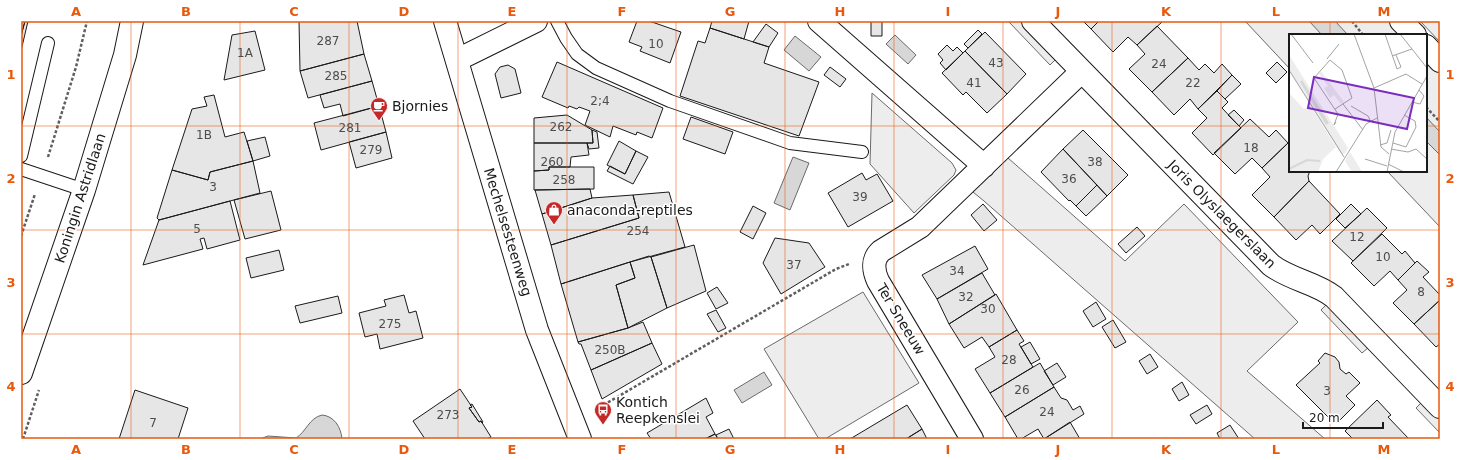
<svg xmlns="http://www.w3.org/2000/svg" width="1461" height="460" font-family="'DejaVu Sans',sans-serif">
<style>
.built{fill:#ededed;stroke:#6a6a6a}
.water{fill:#d7d7d7;stroke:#6a6a6a}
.building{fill:#e6e6e6;stroke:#1a1a1a}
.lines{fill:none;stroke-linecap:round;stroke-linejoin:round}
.service-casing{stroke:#1a1a1a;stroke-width:14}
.minor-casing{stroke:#1a1a1a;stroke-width:24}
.tertiary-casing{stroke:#1a1a1a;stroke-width:24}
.primary-casing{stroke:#1a1a1a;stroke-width:24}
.path{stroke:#5f5f5f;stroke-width:2.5;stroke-dasharray:3 2;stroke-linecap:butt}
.service{stroke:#fff;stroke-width:12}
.minor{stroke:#fff;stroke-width:22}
.tertiary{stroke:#fff;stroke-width:22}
.primary{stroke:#fff;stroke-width:22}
.grid{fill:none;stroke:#e8590c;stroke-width:1;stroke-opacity:0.55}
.labels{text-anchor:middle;stroke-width:3;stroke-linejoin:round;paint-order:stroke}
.number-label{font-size:12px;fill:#4d4d4d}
.poi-label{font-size:14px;fill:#1a1a1a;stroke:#fff;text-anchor:start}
.street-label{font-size:14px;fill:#1a1a1a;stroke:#fff}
.inset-river{fill:none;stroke:#d7d7d7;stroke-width:2}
.inset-road{fill:none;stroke:#a3a3a3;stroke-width:1}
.view{fill:#7b2cbf;fill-opacity:0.15;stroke:#7b2cbf;stroke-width:2}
.inset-edge{fill:none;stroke:#1a1a1a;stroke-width:2}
.neatline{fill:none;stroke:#e8590c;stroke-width:1.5}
.grid-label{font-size:13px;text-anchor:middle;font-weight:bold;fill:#e8590c}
</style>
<rect width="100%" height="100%" fill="#fff"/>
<path class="built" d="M1010 21H1020L1056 59 1050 65 1009 22Z
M1245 21H1400L1414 35H1290V69Z
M1420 21H1440V42Z
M1426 47 1440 62V227L1387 171H1426Z
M872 93 952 163 956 170 954 175 914 213 870 164Z
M1008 158 1125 261 1184 204 1298 322 1247 371 1325 439H1255L984 201 973 192Z
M863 292 919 383 825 439H819L764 349Z
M1327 304 1369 347 1362 353 1321 310Z
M1423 401 1440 420V433L1416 408Z"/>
<path class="water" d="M1309 21H1335L1348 35H1322Z
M895 35 916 55 908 64 886 44Z
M795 36 821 57 809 71 784 50Z
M1426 117 1440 132V155L1426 141Z
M793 157 809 163 790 210 774 203Z
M764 372 772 385 742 403 734 390Z
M322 415C334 416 341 427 342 439H260L268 436 296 438C306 432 309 418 322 415Z"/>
<path class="building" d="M21 21H25L21 36Z
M25 21H28L21 51V36Z
M299 21H357L364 54 300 71Z
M637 21H649L681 32 670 63 640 51 642 47 629 42Z
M712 21H749L744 39 710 28Z
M871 21H882V36H871Z
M1083 21H1099L1091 29Z
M1099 21H1163L1137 45 1128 37 1113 52 1091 29Z
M766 24 778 33 769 47 753 42Z
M1157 26 1188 58 1152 92 1129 69 1145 54 1137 45Z
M710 28 769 47 764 63 819 82 799 136 680 96 698 41 705 43Z
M978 30 982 34 968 48 964 44Z
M255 31 265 70 224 80 232 35Z
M985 32 1026 74 1007 94 965 51Z
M947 45 953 51 957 47 963 53 946 70 940 63 943 60 938 54Z
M965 51 1007 94 987 113 966 92 963 95 942 73Z
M364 54 372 81 308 98 300 71Z
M1188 58 1199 70 1205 64 1214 73 1222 64 1232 75 1198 109 1190 99 1174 115 1152 92Z
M557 62 663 108 652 138 637 132 636 135 613 126 610 137 585 125 590 111 579 107 577 109 569 106 568 108 542 97Z
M1277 62 1287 72 1276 83 1266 73Z
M508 65 515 69 521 93 501 98 495 74 500 67Z
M830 67 846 79 840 87 824 75Z
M1232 75 1241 84 1225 99 1217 91Z
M372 81 379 106 343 116 340 104 324 108 320 95Z
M1217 91 1228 102 1222 108 1241 128 1213 155 1192 133 1207 118 1198 109Z
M214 95 225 137 244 132 253 161 210 172 208 180 172 170 192 109 207 106 204 97Z
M379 106 386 132 321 150 314 123Z
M1234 110 1244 120 1239 126 1228 115Z
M567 115 592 130 593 143H534V118Z
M691 117 733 132 725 154 683 139Z
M1250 119 1269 137 1276 130 1288 143 1262 168 1252 158 1235 174 1214 153Z
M592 130 597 132 599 148 589 149 587 143H593Z
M1083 130 1128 175 1107 196 1063 149Z
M386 132 392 158 356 168 349 142Z
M265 137 270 156 253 161 247 141Z
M619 141 636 151 625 174 607 165Z
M534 143H587L589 155 571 157 570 167H549V170L534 171Z
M1288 143 1290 146V171H1310L1308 176 1309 181 1274 217 1252 195 1270 177 1262 168Z
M1063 149 1097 185 1076 206 1070 200 1069 201 1041 172Z
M636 151 648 157 633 184 607 171 610 166 625 174Z
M253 161 260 193 159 220 157 218 172 170 208 180 210 172Z
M549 167H594V189L534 190V171L549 170Z
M862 173 866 180 877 174 893 201 848 227 828 193Z
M1309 181 1340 214 1320 234 1312 225 1296 240 1274 217Z
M1097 185 1107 196 1086 216 1076 206Z
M590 189 592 198 542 214 535 190Z
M271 191 281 230 245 239 234 200Z
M669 192 685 247 630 262 561 284 551 245 639 218 633 195Z
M633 195 639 218 551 245 542 214 592 198Z
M230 201 240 240 207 249 204 238 200 239 203 249 143 265 159 220Z
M983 204 997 220 984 231 971 215Z
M1351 204 1361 214 1345 228 1336 219Z
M753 206 766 213 753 239 740 232Z
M1367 208 1387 228 1353 261 1332 241Z
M1137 227 1145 236 1126 253 1118 244Z
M1382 234 1402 254 1405 251 1415 263 1398 280 1390 271 1374 286 1351 263Z
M775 238 809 243 825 267 781 294 763 263Z
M694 245 706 291 667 308 651 257Z
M975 246 988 269 937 299 922 275Z
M279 250 284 270 251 278 246 258Z
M649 256 651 257 667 308 628 328 616 285 635 278 630 262Z
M1417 261 1429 272 1423 277 1440 295V300L1414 324 1393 303 1407 290 1398 280Z
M630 262 635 278 616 285 628 328 578 342 561 284Z
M982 273 995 295 949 324 937 299Z
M717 287 728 303 716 309 707 293Z
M996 294 1017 330 989 347 982 337 964 348 949 324Z
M404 295 409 313 416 311 423 338 380 349 377 334 365 337 359 313 386 306 384 300Z
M338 296 342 313 300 323 295 306Z
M1440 300V344L1436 347 1414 324Z
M1096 302 1106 319 1093 327 1083 311Z
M716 310 726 328 718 332 707 314Z
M1113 320 1126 342 1115 348 1102 327Z
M643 322 652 343 591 370 581 344H579L578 342 628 328Z
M1017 330 1024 341 1019 344 1033 367 990 393 975 369 995 357 989 347Z
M1030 342 1040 359 1031 364 1021 347Z
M652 343 662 364 602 399 591 370Z
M1325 353 1335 357 1339 362 1340 369 1346 374 1349 372 1360 383 1346 396 1355 405 1337 423 1331 416 1329 418 1296 385 1320 363 1318 361Z
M1150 354 1158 367 1147 374 1139 361Z
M1040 363 1054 387 1005 417 990 393Z
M1057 363 1066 377 1053 385 1044 371Z
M1182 382 1189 395 1179 401 1172 389Z
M1054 387 1061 398 1067 400 1073 410 1080 406 1084 414 1044 439 1038 429 1021 439H1018L1005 417Z
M460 389 472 407 469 408 479 422 481 421 491 437 487 439H425L413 421Z
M135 390 188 408 178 439H119Z
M706 398 713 413 706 417 715 434 705 439H651L647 433Z
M1377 400 1391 415 1388 417 1409 439H1353L1345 431Z
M472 404 483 422 482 423 481 421 479 422 469 408 472 407 470 405Z
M907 405 922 429 906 439H850Z
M1207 405 1212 414 1196 424 1190 415Z
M1070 422 1080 439H1044Z
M1230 425 1239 439H1220L1217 433Z
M729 429 734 439H718L716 435Z
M922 429 927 439H906Z
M715 434 718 439H705Z"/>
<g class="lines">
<g class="service-casing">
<path id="service" d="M557 21 566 38 577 54 596 68 670 101 790 143 862 152
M21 156 48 43
M21 169 84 190"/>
</g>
<g class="minor-casing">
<path id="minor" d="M819 21 984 166
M1033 21 1271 265C1290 280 1315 282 1334 297L1440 407
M1401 21 1415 35
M1426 46 1440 61
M457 60 536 21
M972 439 878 281C873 270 872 259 881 251L920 227 1081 72"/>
</g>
<g class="tertiary-casing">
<path id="tertiary" d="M445 21 537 330 580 439"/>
</g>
<g class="primary-casing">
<path id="primary" d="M21 373 84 190 125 55 132 21"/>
</g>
<path class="path" d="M1352 21 1363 35
M1426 107 1440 122
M48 157 76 67 87 21
M21 236 35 194
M595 410 836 269 849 264
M23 439 39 390"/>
<use href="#service" class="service"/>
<use href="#minor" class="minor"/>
<use href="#tertiary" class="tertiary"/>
<use href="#primary" class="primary"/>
</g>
<path class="grid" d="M131 21V439M240 21V439M349 21V439M458 21V439M567 21V439M676 21V439M785 21V439M894 21V439M1003 21V439M1112 21V439M1221 21V439M1330 21V35M21 126H1290M1426 126H1440M1330 171V439M21 230H1440M21 334H1440"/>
<defs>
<g id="cafe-pin" transform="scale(0.9)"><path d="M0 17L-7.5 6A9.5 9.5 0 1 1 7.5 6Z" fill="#c62828" stroke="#fff"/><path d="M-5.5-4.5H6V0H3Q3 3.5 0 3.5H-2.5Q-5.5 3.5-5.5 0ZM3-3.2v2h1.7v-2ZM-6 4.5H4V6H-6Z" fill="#fff"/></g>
<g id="shop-pin" transform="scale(0.9)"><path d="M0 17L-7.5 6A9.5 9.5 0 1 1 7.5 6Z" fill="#c62828" stroke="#fff"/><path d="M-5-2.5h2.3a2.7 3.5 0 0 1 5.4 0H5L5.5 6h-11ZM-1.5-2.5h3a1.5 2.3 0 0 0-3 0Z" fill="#fff"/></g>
<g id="bus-pin" transform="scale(0.9)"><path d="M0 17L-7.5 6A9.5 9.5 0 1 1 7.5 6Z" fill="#c62828" stroke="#fff"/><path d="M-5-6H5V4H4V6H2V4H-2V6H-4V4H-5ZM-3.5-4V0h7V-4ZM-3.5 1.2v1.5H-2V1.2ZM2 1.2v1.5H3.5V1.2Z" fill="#fff"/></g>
</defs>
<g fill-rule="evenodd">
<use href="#cafe-pin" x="379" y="106"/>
<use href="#shop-pin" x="554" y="210"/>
<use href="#bus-pin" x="603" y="410"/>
</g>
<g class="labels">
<g class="number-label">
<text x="328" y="45">287</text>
<text x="656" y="48">10</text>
<text x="245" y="57">1A</text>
<text x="996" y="67">43</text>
<text x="1159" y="68">24</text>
<text x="336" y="80">285</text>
<text x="974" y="87">41</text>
<text x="1193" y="87">22</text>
<text x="600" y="105">2;4</text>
<text x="561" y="131">262</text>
<text x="350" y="132">281</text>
<text x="204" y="139">1B</text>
<text x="1251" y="152">18</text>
<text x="371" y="154">279</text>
<text x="552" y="166">260</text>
<text x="1095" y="166">38</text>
<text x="1069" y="183">36</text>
<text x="564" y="184">258</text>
<text x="213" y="191">3</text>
<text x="860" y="201">39</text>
<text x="197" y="233">5</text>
<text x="638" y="235">254</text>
<text x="1357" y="241">12</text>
<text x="1383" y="261">10</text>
<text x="794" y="269">37</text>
<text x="957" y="275">34</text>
<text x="1421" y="296">8</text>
<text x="966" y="301">32</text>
<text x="988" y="313">30</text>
<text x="390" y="328">275</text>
<text x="610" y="354">250B</text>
<text x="1009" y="364">28</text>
<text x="1022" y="394">26</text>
<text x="1327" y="395">3</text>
<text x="1047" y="416">24</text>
<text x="448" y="419">273</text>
<text x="153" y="427">7</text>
</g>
<g class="poi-label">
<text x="392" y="111">Bjornies</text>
<text x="567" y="215">anaconda-reptiles</text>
<text x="616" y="407">Kontich<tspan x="616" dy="16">Reepkenslei</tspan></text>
</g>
<g class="street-label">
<text transform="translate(80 198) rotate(-72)" y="5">Koningin Astridlaan</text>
<text transform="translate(1222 214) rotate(45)" y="5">Joris Olyslaegerslaan</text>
<text transform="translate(508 232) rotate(73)" y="5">Mechelsesteenweg</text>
<text transform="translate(901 319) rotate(59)" y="5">Ter Sneeuw</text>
</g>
</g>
<g transform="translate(1289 34)">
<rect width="138" height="138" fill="#fff"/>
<path d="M0 21 59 114 56 120H52L0 36ZM32 37 55 68 52 70 45 61 41 64 35 54 39 52 30 40ZM0 59 15 75 21 71 47 113 34 125 29 138H0ZM61 118 69 131 73 138H63L56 127Z" fill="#ededed"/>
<path d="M13 46 40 89 37 91 11 48Z" fill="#d7d7d7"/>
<path class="inset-river" d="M0 135 18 126 31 127"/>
<path class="inset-road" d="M2 0 24 29M65 0 85 54 92 113 100 120M96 0 108 35 112 33 107 21M111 0 123 15M103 22 123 15 138 34M38 25 50 10M0 36 55 123M85 54 117 40 133 50M123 68 131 70 135 62 130 56M54 70 74 96M62 72 79 82 81 86M46 75 63 64 53 36 41 26 25 44 49 80 45 91 47 88M104 109 117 113 127 93 126 87 115 81M91 111 98 109 102 96M102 115 119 118 127 115 138 125M76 125 98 132M99 130 115 138M47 138 77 90 88 84M98 138 106 98 138 42"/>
<path class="view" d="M25 43 125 64 118 95 19 74Z"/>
<rect width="138" height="138" class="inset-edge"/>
</g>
<rect width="1461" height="460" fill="none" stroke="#ffffff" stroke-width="44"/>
<path d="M1303 422v6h80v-6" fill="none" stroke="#1a1a1a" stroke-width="2"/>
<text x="1309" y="422" font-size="12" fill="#1a1a1a" stroke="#ffffff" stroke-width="3" paint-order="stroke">20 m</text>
<rect x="22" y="22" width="1417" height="416" class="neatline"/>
<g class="grid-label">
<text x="76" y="16">A</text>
<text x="186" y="16">B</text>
<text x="294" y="16">C</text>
<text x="404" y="16">D</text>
<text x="512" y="16">E</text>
<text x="622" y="16">F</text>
<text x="730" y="16">G</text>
<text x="840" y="16">H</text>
<text x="948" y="16">I</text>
<text x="1058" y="16">J</text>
<text x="1166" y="16">K</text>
<text x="1276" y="16">L</text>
<text x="1384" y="16">M</text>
<text x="11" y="79">1</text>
<text x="1450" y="79">1</text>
<text x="11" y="183">2</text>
<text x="1450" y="183">2</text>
<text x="11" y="287">3</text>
<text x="1450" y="287">3</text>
<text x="11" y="391">4</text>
<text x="1450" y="391">4</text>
<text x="76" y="454">A</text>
<text x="186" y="454">B</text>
<text x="294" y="454">C</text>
<text x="404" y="454">D</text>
<text x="512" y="454">E</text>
<text x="622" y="454">F</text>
<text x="730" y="454">G</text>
<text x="840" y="454">H</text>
<text x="948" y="454">I</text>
<text x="1058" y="454">J</text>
<text x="1166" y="454">K</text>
<text x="1276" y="454">L</text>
<text x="1384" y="454">M</text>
</g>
</svg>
